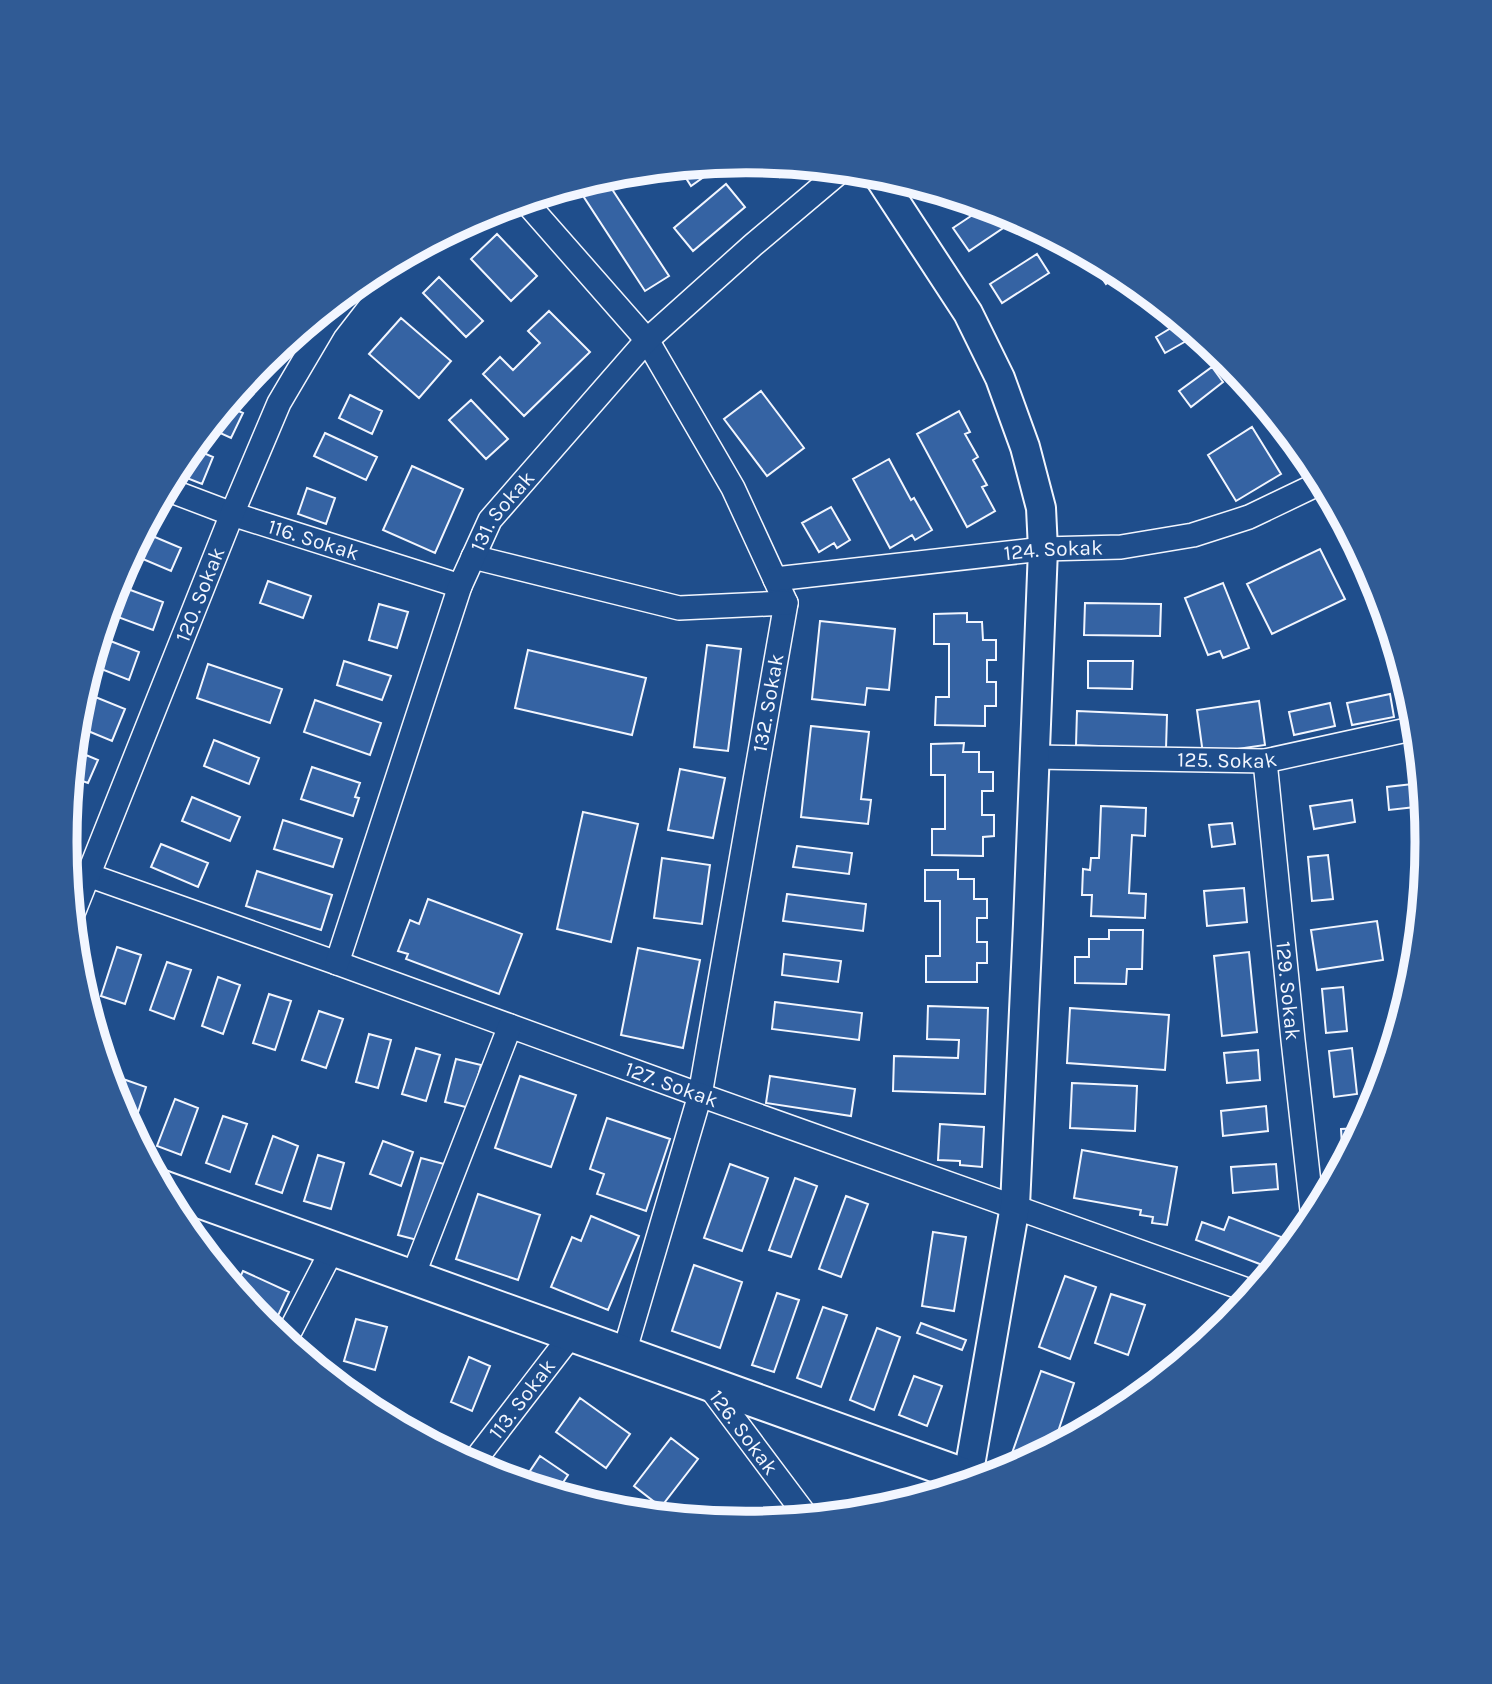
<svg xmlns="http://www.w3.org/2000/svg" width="1492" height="1684" font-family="Karla,sans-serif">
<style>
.building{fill:#3563a3;stroke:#f2f6ff;stroke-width:2}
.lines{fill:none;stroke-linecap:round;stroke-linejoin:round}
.minor-casing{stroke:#f2f6ff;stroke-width:26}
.tertiary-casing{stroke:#f2f6ff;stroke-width:32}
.secondary-casing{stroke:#f2f6ff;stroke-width:37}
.minor{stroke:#1f4e8c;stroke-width:23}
.tertiary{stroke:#1f4e8c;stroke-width:28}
.secondary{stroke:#1f4e8c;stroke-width:33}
.labels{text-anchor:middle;stroke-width:5;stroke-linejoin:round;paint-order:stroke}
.street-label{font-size:21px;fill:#f2f6ff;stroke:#1f4e8c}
.rim{fill:none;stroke:#f2f6ff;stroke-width:9}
</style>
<rect width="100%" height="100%" fill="#1f4e8c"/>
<path class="building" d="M771 163 796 166 780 177Z
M712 164 715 169 691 186 679 167Z
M604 177 669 276 645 291 576 185Z
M726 184 745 207 693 251 674 228Z
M935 191 956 197 945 205Z
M986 206 1007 213 1018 218 969 251 953 228Z
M497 234 537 276 511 301 471 259Z
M1037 254 1049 273 1002 303 990 284Z
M1097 261 1120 273 1106 284 1093 265Z
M439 277 483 321 466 337 423 293Z
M549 311 590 352 524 416 483 374 500 357 513 370 540 343 528 331Z
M401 318 451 361 419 398 369 354Z
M1181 322 1191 330 1195 336 1165 353 1156 337Z
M266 359 256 382 249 379 265 360Z
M1212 367 1223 382 1191 407 1179 391Z
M761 391 804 448 767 476 724 419Z
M350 395 382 411 372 434 339 418Z
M471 400 508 439 486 459 449 420Z
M227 406 243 413 231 438 209 428Z
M959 411 970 432 965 434 978 457 973 460 987 485 982 487 995 511 967 527 917 434Z
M1252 427 1281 474 1236 501 1208 455Z
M325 433 377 457 366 480 314 456Z
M192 448 213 457 202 484 174 473 180 463Z
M889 459 911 500 914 498 932 530 915 540 912 535 890 548 853 479Z
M412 466 463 489 435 553 383 530Z
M307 488 335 498 326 524 298 514Z
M831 507 850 540 837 548 834 543 819 552 802 523Z
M143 532 181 548 171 571 131 554Z
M1320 549 1345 599 1272 634 1247 584Z
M268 581 311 596 303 618 260 603Z
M1223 583 1249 648 1223 658 1220 651 1208 655 1185 598Z
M125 588 163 602 153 630 115 616Z
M1085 603 1161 604 1160 636 1084 635Z
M379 604 408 612 397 648 369 640Z
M967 613V622H982L983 640H996V660H987V682H996V706H985V726L935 725 936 697H949V644H934V614Z
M820 621 895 629 889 690 867 688 865 705 812 699Z
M100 637 139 652 129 680 91 665Z
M707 645 741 649 728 751 694 747Z
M528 650 646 678 632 735 515 708Z
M344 661 391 676 382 700 337 685Z
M1088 661H1133L1132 689 1088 688Z
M208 664 282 689 270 723 197 698Z
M83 692 125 709 112 741 76 726 78 709Z
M1390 694 1394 717 1352 725 1347 703Z
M315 700 381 723 370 755 304 732Z
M1259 701 1265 745 1203 754 1197 710Z
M1330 703 1335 726 1294 735 1289 712Z
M1077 711 1167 715 1166 749 1076 745Z
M811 726 869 732 861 799 871 800 868 824 801 817Z
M214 740 259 758 249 784 204 766Z
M964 743 963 752H979V772H993V791H982V815H994V836L983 837V856L932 855V829H945V775H931V744Z
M74 750 98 760 88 783 71 777Z
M312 767 360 783 355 797 359 798 353 816 301 799Z
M680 769 725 778 713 838 668 830Z
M1421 783 1424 806 1389 810 1387 787Z
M192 797 240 817 230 841 182 821Z
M1352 800 1355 822 1314 829 1310 806Z
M1101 806 1146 808 1145 836 1132 835 1129 893 1146 894 1145 918 1091 916 1092 895H1082L1083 869 1090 870 1091 858H1099Z
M583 812 638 824 611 942 557 929Z
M67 817 75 821 66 844 65 842Z
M283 820 342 839 333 867 274 849Z
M1232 823 1235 844 1212 847 1209 825Z
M161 844 208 863 198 887 151 867Z
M797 846 852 853 849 874 793 867Z
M1328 855 1333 899 1312 901 1308 857Z
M662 858 710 865 702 924 654 918Z
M925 870H958V879H974V899H987V918H977V942H987V963H977V982H926V956H940V901H925Z
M257 871 332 895 321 930 246 906Z
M1244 888 1247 922 1207 926 1204 891Z
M787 894 866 904 863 931 783 921Z
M428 899 522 934 499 994 406 959 408 954 398 951 410 920 419 924Z
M1377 921 1383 960 1317 970 1311 930Z
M1109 930H1143L1142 969H1127L1126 984 1075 983V957H1089V939H1109Z
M117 947 141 955 125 1004 101 996Z
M638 948 700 960 683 1048 621 1035Z
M1249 952 1257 1032 1222 1036 1214 956Z
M784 954 841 961 838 982 782 975Z
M167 962 191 970 174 1019 150 1010Z
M218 977 240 985 223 1034 202 1026Z
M1343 987 1347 1031 1326 1033 1322 989Z
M269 994 291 1001 275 1050 253 1043Z
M775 1002 862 1013 859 1040 772 1029Z
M928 1006 988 1008 985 1094 893 1091 894 1056 958 1058 959 1040 927 1039Z
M1070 1008 1169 1015 1165 1070 1067 1063Z
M319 1011 343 1019 326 1068 302 1060Z
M369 1034 391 1040 378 1088 356 1082Z
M416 1048 440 1055 426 1101 402 1094Z
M1352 1048 1357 1094 1334 1097 1329 1051Z
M1258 1050 1260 1080 1227 1083 1224 1053Z
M456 1059 481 1065 470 1108 445 1102Z
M520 1076 576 1095 551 1167 495 1148Z
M770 1076 855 1089 851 1116 766 1103Z
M123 1079 146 1087 132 1131 116 1099Z
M1072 1083 1137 1086 1135 1131 1070 1128Z
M175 1099 198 1108 181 1155 157 1146Z
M1266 1106 1268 1131 1223 1136 1221 1111Z
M223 1116 247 1124 230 1172 206 1163Z
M607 1118 670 1139 646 1211 597 1194 604 1174 590 1169Z
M940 1124 984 1127 982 1167 960 1165V1161L938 1160Z
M1362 1128 1343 1164 1341 1129Z
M273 1136 298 1146 282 1193 256 1184Z
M383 1141 413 1152 401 1186 370 1174Z
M1082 1150 1177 1167 1167 1225 1152 1223 1153 1217 1140 1215 1141 1210 1074 1198Z
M318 1155 344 1163 331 1209 304 1201Z
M421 1158 444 1164 421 1241 398 1235Z
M730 1164 768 1178 742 1251 704 1238Z
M1276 1164 1278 1189 1233 1193 1231 1167Z
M795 1178 817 1186 791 1257 769 1250Z
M478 1194 540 1215 518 1280 456 1259Z
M846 1196 868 1204 841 1277 819 1269Z
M591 1216 639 1236 608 1310 551 1287 572 1237 581 1241Z
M1229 1217 1289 1240 1286 1249 1289 1250 1273 1269 1196 1240 1202 1222 1224 1230Z
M933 1232 966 1237 954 1311 922 1306Z
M694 1265 742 1282 720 1348 672 1331Z
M243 1271 289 1292 275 1322 256 1314 235 1288Z
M1065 1276 1096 1287 1070 1359 1039 1347Z
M777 1293 799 1300 774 1372 752 1365Z
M1111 1294 1145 1305 1128 1355 1095 1343Z
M823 1307 847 1315 821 1387 797 1378Z
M356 1319 387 1327 375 1370 344 1361Z
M921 1323 966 1340 962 1350 917 1333Z
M877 1328 900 1337 874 1410 850 1400Z
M469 1357 490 1366 472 1411 451 1402Z
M1041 1371 1074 1383 1053 1447 1026 1461 1011 1456Z
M914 1376 942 1386 927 1426 899 1415Z
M353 1397 369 1402 367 1408Z
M580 1398 630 1434 606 1468 556 1432Z
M1107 1405 1121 1410 1102 1421Z
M671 1438 698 1459 661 1507 634 1486Z
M540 1456 568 1475 556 1493 522 1483Z
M592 1494 610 1505 608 1509 586 1502Z
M716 1513 724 1521 709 1520Z"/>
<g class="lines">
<g class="minor-casing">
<g id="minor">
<path d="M525 201 647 340 733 488 786 603 700 1095 624 1353"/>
<path id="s1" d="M166 489 232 514 460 586"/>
<path d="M473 557 679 608 786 603"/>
<path id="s2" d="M775 579 1043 549 1121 547 1193 535 1249 517 1322 482"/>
<path id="s3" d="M1035 757 1265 761 1416 728"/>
<path id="s4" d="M1265 761 1293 1040 1313 1219"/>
<path id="s5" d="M88 875 337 963 700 1095 1253 1292"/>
<path id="s6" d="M72 916 232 514 279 403 325 325 356 285"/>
<path id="s7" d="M337 963 460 586 490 520 647 340 753 245 842 170"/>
<path d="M413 1276 510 1026"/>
<path d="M285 1341 333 1248"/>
<path id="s8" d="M706 1382 807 1517"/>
<path id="s9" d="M472 1464 572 1334"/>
</g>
</g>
<g class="tertiary-casing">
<path id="tertiary" d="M877 174 968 313 1000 378 1025 447 1041 508 1043 549 1028 924 1015 1206 968 1477"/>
</g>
<g class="secondary-casing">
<path id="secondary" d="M161 1187 977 1480"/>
</g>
<use href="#minor" class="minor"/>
<use href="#tertiary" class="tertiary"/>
<use href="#secondary" class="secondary"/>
</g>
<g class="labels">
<g class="street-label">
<text dy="7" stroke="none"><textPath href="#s7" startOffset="483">131. Sokak</textPath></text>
<text dy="7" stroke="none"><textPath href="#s1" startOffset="156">116. Sokak</textPath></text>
<text dy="7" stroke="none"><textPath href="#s2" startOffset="280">124. Sokak</textPath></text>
<text dy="7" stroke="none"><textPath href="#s6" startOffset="346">120. Sokak</textPath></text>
<text transform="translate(768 703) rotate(-80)" y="7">132. Sokak</text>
<text dy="7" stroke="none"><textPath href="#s3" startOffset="192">125. Sokak</textPath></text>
<text dy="7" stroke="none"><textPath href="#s4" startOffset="231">129. Sokak</textPath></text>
<text dy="7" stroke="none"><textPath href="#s5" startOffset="620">127. Sokak</textPath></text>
<text dy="7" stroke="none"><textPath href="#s9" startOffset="82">113. Sokak</textPath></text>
<text dy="7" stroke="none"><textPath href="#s8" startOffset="63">126. Sokak</textPath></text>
</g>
</g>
<path d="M0 0H1492V1684H0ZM77 842a669 669 0 1 1 1338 0a669 669 0 1 1-1338 0Z" fill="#305b95" fill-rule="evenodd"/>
<path class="rim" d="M77 842a669 669 0 1 1 1338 0a669 669 0 1 1-1338 0Z"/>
</svg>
